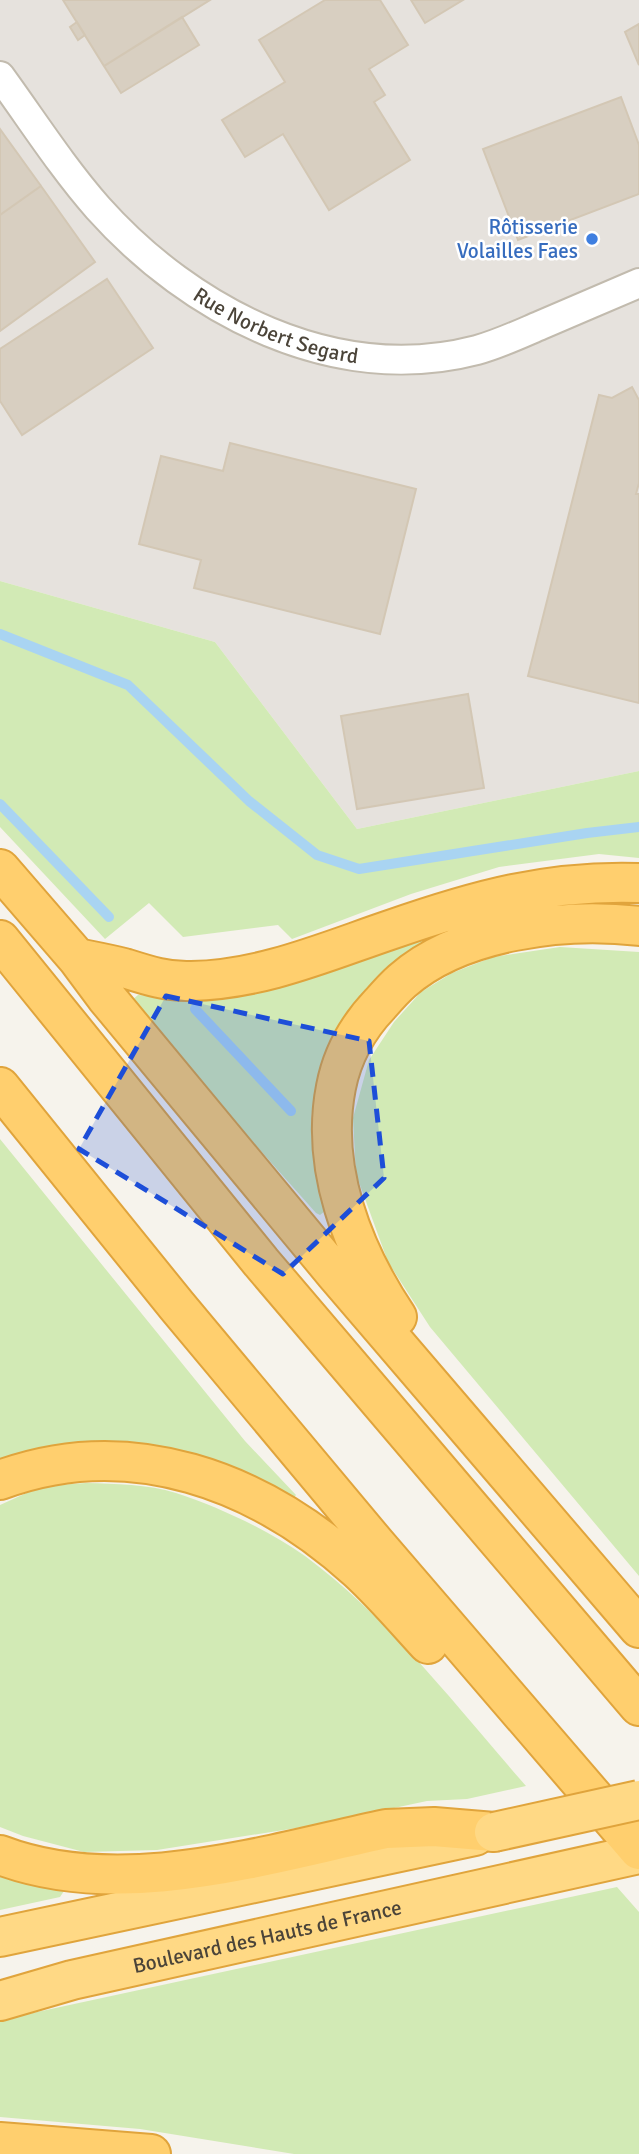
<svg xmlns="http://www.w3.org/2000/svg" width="639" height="2154" font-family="Signika,sans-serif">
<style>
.industrial{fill:#e6e2dd}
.green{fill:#d2eab5}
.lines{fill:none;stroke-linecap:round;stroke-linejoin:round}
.stream{stroke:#a9d4f2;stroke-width:10}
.building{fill:#d8cfc1;stroke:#d3c7b4;stroke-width:2}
.minor-casing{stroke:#c2bbae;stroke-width:32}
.trunk-casing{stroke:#e0a43c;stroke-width:42}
.motorway-casing{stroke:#e0a43c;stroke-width:42}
.minor{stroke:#fff;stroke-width:28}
.trunk{stroke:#ffd985;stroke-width:38}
.motorway{stroke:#ffcf6e;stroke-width:38}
.trunk-bridge-casing{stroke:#e0a43c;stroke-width:42;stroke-linecap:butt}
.trunk-bridge{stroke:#ffd985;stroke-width:38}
.marked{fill:#1d4ed8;fill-opacity:0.2;stroke:#1d4ed8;stroke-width:5;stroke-dasharray:14 9;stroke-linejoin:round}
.shop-dot{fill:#3f7fe0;stroke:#fff;stroke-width:2.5}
.labels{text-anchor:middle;stroke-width:5;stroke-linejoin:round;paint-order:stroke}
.shop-label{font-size:21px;fill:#366cbe;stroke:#fff;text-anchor:end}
.street-label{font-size:21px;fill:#4b4439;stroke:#fff}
</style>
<rect width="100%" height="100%" fill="#f6f3ec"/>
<path class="industrial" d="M0 0H639V771L357 829 215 642 0 581Z"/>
<path class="green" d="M0 581 215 642 357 829 639 771V858L599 854 499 867 411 894 292 939 278 925 183 937 149 903 105 939 0 827Z
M442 933C418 947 387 965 369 986 342 1019 317 1069 312 1111 308 1143 319 1176 326 1206L325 1211 320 1215 316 1213 132 1006V1000L138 995 178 998Z
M560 947 639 952V1576L430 1327 388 1262 356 1174 353 1118 369 1060 394 1022 421 992 452 973 493 957Z
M0 1139 245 1441 296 1495 290 1503 222 1464 158 1446H51L0 1460Z
M86 1483C115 1484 148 1484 176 1493 219 1507 268 1530 305 1556 390 1619 457 1707 526 1786L467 1799 427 1801 309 1826 157 1850 84 1852 23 1836 0 1827V1505L42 1486Z
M0 1874 62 1886 64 1891 60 1897 0 1910Z
M617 1887 639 1912V2154H294L140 2129 0 2117V2020Z"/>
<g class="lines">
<path class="stream" d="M0 634 128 685 249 801 317 855 359 869 587 833 639 827
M0 804 109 917
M195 1009 291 1111"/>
</g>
<path class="building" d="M63 0H210L104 66Z
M325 0H380L408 45 369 69 385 95 374 102 410 160 329 210 283 134 245 157 222 120 285 82 259 40Z
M411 0H463L425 23Z
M182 17 199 45 121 93 104 66Z
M77 22 85 35 78 40 70 27Z
M639 24V65L625 32Z
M621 97 639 145V194L518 240 483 149Z
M0 129 41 186 0 215Z
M41 186 95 262 0 331V215Z
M107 279 153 348 22 435 0 401V349Z
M632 387 639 400V483L636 494H639V703L528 676 599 395 612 398Z
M230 443 416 489 380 634 194 588 201 560 139 544 161 456 223 471Z
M468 694 484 788 357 809 341 716Z"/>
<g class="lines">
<g class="minor-casing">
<g id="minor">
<path id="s1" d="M0 76C32 120 62 167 98 208 191 312 335 387 477 350 499 344 520 334 541 325 574 311 606 297 639 283"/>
</g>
</g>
<g class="trunk-casing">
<g id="trunk">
<path d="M0 1937 475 1836"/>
<path id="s2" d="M0 2001 72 1980 639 1854"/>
</g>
</g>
<g class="motorway-casing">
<path id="motorway" d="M0 869 77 958 106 997 335 1273 639 1628
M0 940 261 1262 639 1706
M77 958C92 961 108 964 124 968 146 975 167 982 191 981 261 980 325 952 390 930 476 900 548 880 639 883
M0 1087 177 1306 375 1543 639 1850
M397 1317C353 1251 320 1168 336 1087 342 1056 358 1027 380 1004 387 996 394 988 402 981 460 930 565 917 639 926
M0 1480C130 1432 259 1480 358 1570 383 1593 405 1619 428 1644
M0 1855C121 1901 264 1855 386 1829L434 1827 494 1832
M0 2142 151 2154"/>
</g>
<use href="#minor" class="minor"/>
<use href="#trunk" class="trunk"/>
<use href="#motorway" class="motorway"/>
<g class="trunk-bridge-casing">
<path id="trunk-bridge" d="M494 1832 639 1800"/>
</g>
<use href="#trunk-bridge" class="trunk-bridge"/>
</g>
<path class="marked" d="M166 996 369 1041 384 1178 283 1274 79 1149Z"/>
<circle class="shop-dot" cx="592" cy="239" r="7"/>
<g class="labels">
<g class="shop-label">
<text x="578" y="234">Rôtisserie<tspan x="578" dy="24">Volailles Faes</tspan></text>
</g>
<g class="street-label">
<text dy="7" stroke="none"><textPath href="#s1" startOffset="382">Rue Norbert Segard</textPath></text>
<text dy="7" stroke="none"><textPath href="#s2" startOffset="275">Boulevard des Hauts de France</textPath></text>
</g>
</g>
</svg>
